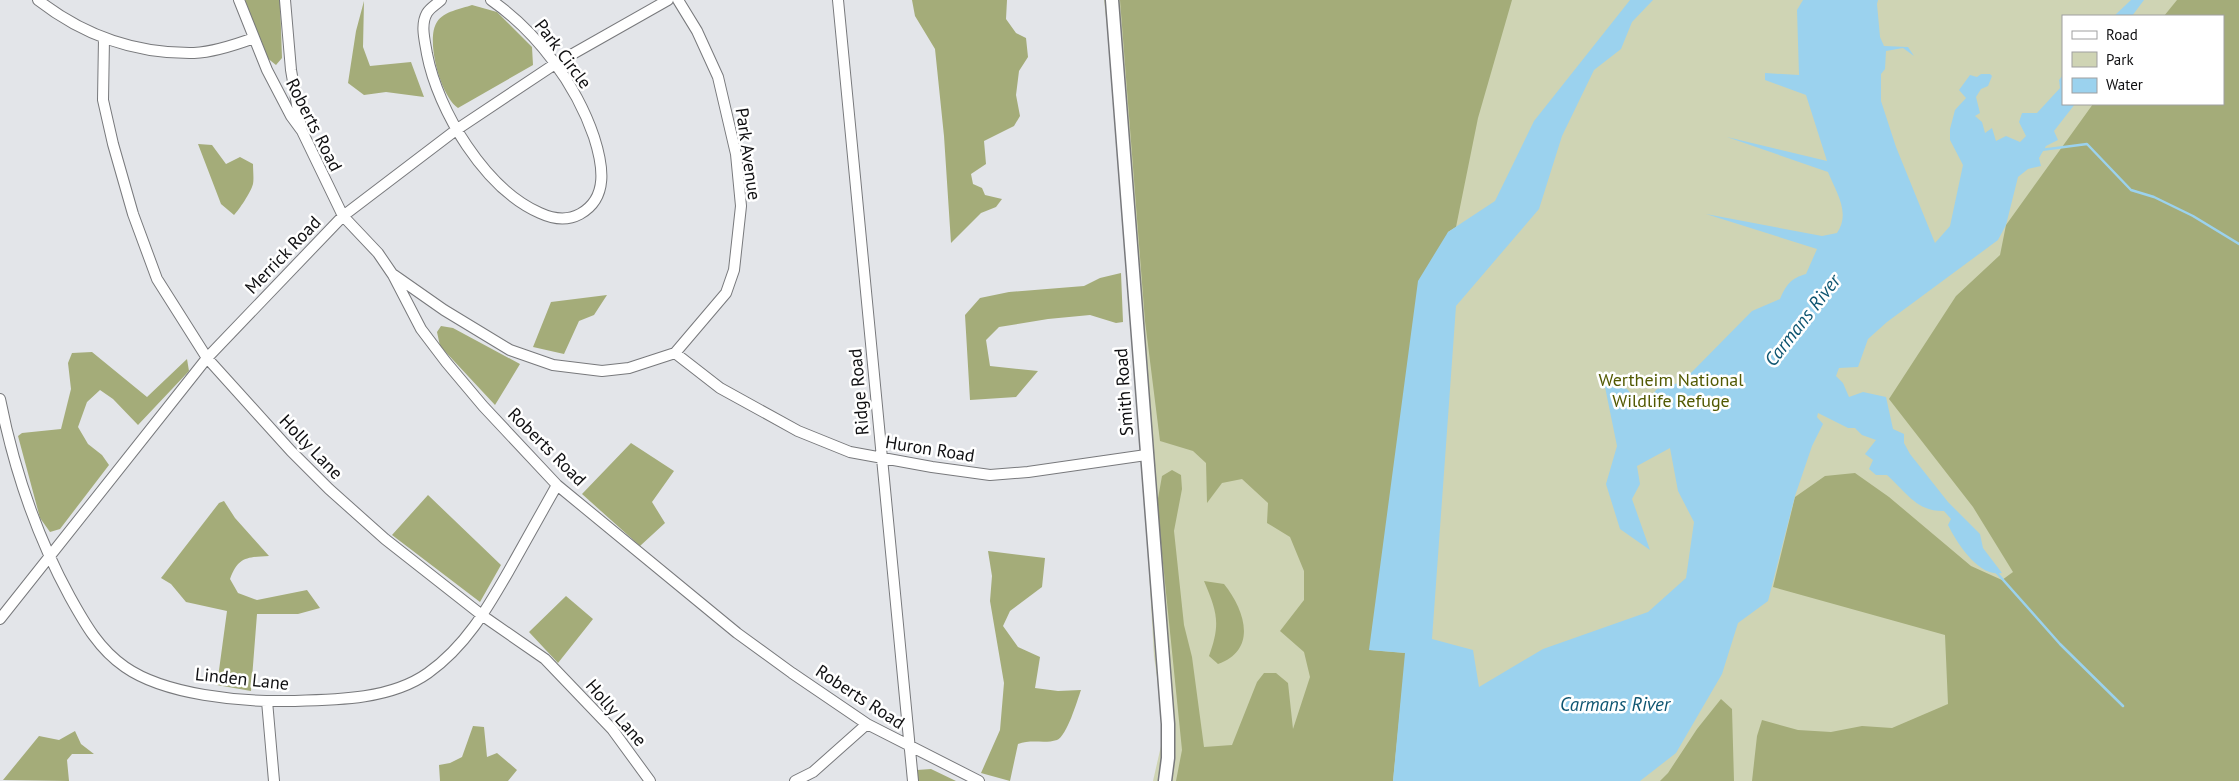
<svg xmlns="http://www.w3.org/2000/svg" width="2239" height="781" font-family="'PT Sans',sans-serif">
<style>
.green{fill:#cfd4b4;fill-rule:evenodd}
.forest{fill:#a4ac79}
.water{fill:#9bd2ee}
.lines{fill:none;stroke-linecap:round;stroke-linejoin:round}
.stream{stroke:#9bd2ee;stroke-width:2.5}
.minor-casing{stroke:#78797c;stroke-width:12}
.tertiary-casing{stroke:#78797c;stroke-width:15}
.minor{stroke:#fff;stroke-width:10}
.tertiary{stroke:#fff;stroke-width:12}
.labels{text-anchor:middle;stroke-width:5;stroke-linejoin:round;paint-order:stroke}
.street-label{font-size:18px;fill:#0f0f11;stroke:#fff}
.park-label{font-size:18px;fill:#525902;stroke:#fff}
.water-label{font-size:19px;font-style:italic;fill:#0e5571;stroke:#fff}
</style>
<rect width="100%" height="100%" fill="#e3e5e9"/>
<path class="green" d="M1104 0H2239V781H1153L1161 746V705L1154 656 1144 483 1112 69ZM2063 16H2223V104H2063Z"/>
<path class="forest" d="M245 0H280L282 58 276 65 266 57Z
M912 0H1007L1006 19 1016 33 1026 38 1028 57 1019 71 1016 95 1020 116 1014 126 984 141 986 164 971 174 973 184 982 188 985 195 1002 199 996 207 981 213 951 243 944 136 935 49 915 16Z
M1120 0H1512L1478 118 1456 227 1448 232 1370 650 1406 653 1393 781H1176L1182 750 1157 504 1162 476 1172 470 1181 475 1182 489 1174 531 1184 625 1192 657 1204 747 1232 745 1257 682 1264 673H1276L1288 683 1293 729 1310 677 1304 652 1280 631 1304 600V571L1290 537 1267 523 1268 503 1242 479 1222 483 1207 503 1206 463 1193 451 1160 441 1145 321Z
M2177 0H2239V781H1752L1757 736 1762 720 1798 730 1831 732 1862 726 1892 728 1948 704 1945 635 1773 587 1795 497 1825 476 1855 473 1889 497 1971 566 2002 580 2013 572 1973 507 1889 399 1956 296 2000 255 2006 225 2093 104H2223V16H2164Z
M364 1 363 47 370 66 411 62 424 97 386 92 364 95 348 83 356 31Z
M472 5 497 12 532 47 533 65 458 108C441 97 425 40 437 22 444 11 461 9 472 5Z
M198 144 212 145 226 164 240 157 253 164C253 170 254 179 253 184 251 192 239 210 234 215L221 204Z
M1121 273 1123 322 1116 323 1090 315 1048 319 999 327 986 340 990 366 1038 371 1016 397 970 400 965 315 980 298 1009 292 1084 286 1100 278Z
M607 295 594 315 579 321 564 354 533 347 551 302Z
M441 326 453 328 520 364 495 405 440 346 437 332Z
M92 352 147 397 187 359 189 371 138 425 113 399 100 390 87 402 78 427 88 444 102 455 109 465 60 529 50 532 40 518 18 436 22 433 61 429 71 389 68 363 72 353Z
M631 443 674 471 652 502 665 523 640 546 582 494Z
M428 495 501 565 480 602 392 535Z
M224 501 235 518 269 556C247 557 238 557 230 579L238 593 257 600 307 590 320 608 298 614H257L251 691 217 685 227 611 186 602 171 584 161 578 219 503Z
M988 551 1045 558 1042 587 1010 611 1003 626 1018 647 1040 657 1035 688 1058 691 1081 690C1077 701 1067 736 1057 740 1045 744 1031 739 1018 744L1010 781 981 773 1000 730 1004 683 990 601 992 576Z
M1204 581 1224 584C1245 610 1258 650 1218 664L1209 656C1221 623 1217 612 1204 581Z
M566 596 593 619 558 663 529 632Z
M1721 699 1732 709 1734 781H1660L1668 773 1697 729Z
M473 726 484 727 487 757 497 753 517 770 508 781H440L439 765 450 763 462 757Z
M75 731 81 744 94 754H72L67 760 69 781 3 780 39 736 59 740Z
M931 769 956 781H918L917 770Z"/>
<path class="water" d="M1630 0H1653L1632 22 1621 49 1594 70 1562 136 1539 209 1456 306 1432 639 1473 650 1479 687 1543 649 1648 612 1686 578 1694 522 1678 491 1670 448 1637 466 1640 484 1632 499 1650 550 1620 529 1606 484 1617 446 1604 382 1627 389 1642 407 1657 389 1682 382 1752 311 1780 299C1786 285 1791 278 1806 274L1817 249 1706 214 1822 236 1837 233C1851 213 1836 192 1828 172L1727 137 1827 161 1806 95 1765 80V73L1799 75 1797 10 1803 0H1878L1877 4 1880 37 1884 46 1908 47 1914 56 1903 48 1886 51 1885 69 1881 74V101L1896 147 1935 243 1950 226 1963 165 1950 140V129L1955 110 1966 98 1959 90 1970 75 1977 77 1981 74H1990L1992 76 1988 86 1981 89 1976 97 1980 113 1975 116 1982 122 1985 133 1992 128 1996 141 2006 136 2020 142 2026 136 2019 122 2022 113H2037L2060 88 2059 80 2063 75V104H2075L2054 131 2058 140 2046 146 2039 158 2041 166 2028 169 2018 177 2006 225 1998 240 1887 322 1868 339 1858 367 1839 368 1836 376 1843 383 1849 397 1863 392 1886 397 1893 429 1904 434V443L1910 454 1948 502 1980 534 1983 548 2002 573C1979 578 1957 543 1948 525L1951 519 1944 511C1917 512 1906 492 1887 475H1876L1869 469 1873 460 1865 454 1876 440 1862 435 1855 428H1848L1818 413 1817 417 1823 424 1812 446 1795 496 1768 601 1738 623 1722 674 1676 753 1640 781H1393L1405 653 1369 650 1418 281 1448 232 1495 201 1534 121Z
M2131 0H2144L2132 16H2114Z"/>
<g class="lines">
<path class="stream" d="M2041 150 2087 144 2131 190 2154 197 2193 216 2239 244
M1997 573 2060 644 2123 706"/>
<g class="minor-casing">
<path id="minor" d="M38 0C83 35 136 54 194 53 214 52 235 45 254 38
M239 0 267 70 291 116 302 131 343 216 378 253 393 275 421 329 446 362 483 406 557 485 737 633 792 673 867 724 979 781
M285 0 291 70 301 128
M441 0C437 4 430 8 427 13 420 25 425 41 427 54 438 111 485 189 540 213 553 219 567 221 580 214 609 198 603 165 594 137 576 84 537 32 491 0
M838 0 913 781
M104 38 103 100 113 144 133 214 157 279 207 358 291 451 329 489 385 539 483 616 545 659 612 729 650 781
M394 275 444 310 510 350 553 365 602 371 629 368 675 353 726 293 734 270 741 206 736 154 718 77 697 31 678 0
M675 353 720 388 798 431 850 452 932 467 990 475 1028 472 1146 455
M0 399C14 470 35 533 70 597 85 624 99 649 125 667 165 695 241 702 289 701 335 700 390 700 428 673 467 645 488 607 511 567 526 540 542 512 557 485
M0 619 207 358 343 216 456 130 555 64 668 0
M267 701 274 781
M795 781 813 772 867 724"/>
</g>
<g class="tertiary-casing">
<path id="tertiary" d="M1112 0 1168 724V758L1165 781"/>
</g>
<use href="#minor" class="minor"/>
<use href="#tertiary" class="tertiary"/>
</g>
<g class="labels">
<g class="street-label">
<text transform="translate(563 54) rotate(53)" y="6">Park Circle</text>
<text transform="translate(314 125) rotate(63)" y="6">Roberts Road</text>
<text transform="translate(748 154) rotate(82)" y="6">Park Avenue</text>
<text transform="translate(283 255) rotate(-46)" y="6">Merrick Road</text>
<text transform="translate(859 392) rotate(-95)" y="6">Ridge Road</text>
<text transform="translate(1124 392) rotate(-94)" y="6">Smith Road</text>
<text transform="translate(311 447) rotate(46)" y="6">Holly Lane</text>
<text transform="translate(547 447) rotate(45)" y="6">Roberts Road</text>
<text transform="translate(930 449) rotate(9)" y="6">Huron Road</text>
<text transform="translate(242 679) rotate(6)" y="6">Linden Lane</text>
<text transform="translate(860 697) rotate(33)" y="6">Roberts Road</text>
<text transform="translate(616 713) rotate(49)" y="6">Holly Lane</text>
</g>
<g class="park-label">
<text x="1671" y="386">Wertheim National<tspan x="1671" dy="21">Wildlife Refuge</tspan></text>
</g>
<g class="water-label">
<text transform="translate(1802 320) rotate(-52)" y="7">Carmans River</text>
<text x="1615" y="711">Carmans River</text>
</g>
</g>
<rect x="2062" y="15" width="162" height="90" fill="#ffffff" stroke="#9f9fa0"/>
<rect x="2072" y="31" width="25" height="8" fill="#ffffff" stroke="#9f9fa0"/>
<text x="2106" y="40" font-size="15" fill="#0f0f11">Road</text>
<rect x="2072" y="52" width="25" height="15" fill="#cfd4b4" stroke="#9f9fa0"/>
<text x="2106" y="65" font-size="15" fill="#0f0f11">Park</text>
<rect x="2072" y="78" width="25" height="15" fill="#9bd2ee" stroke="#9f9fa0"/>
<text x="2106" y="90" font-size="15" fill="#0f0f11">Water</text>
</svg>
